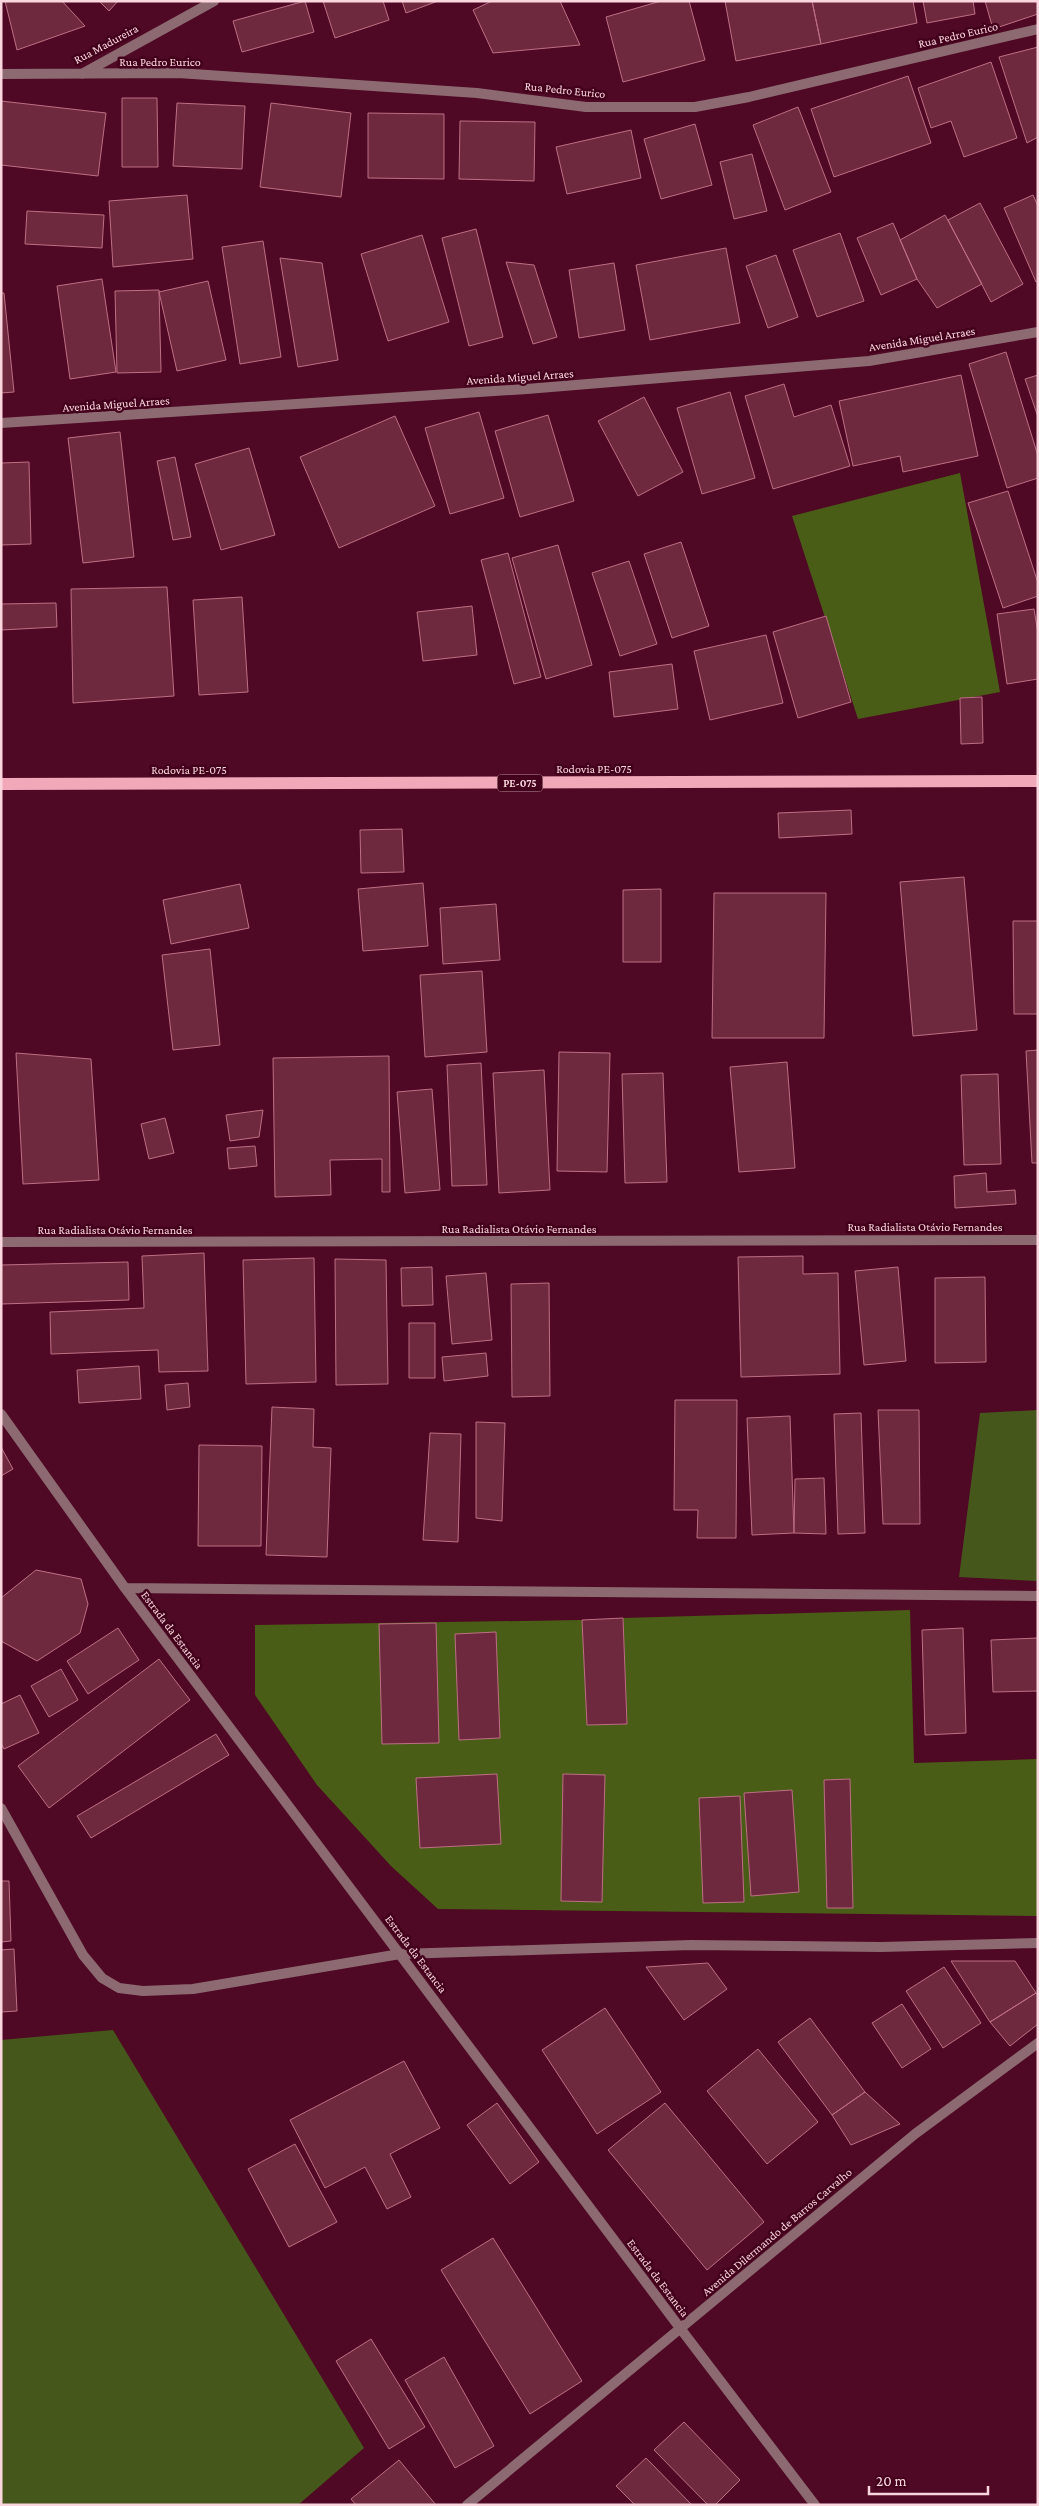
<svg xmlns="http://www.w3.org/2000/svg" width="1039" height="2506" font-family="'Crimson Pro',serif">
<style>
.green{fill:#46571c}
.forest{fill:#4a5d16}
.building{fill:#6f293f;stroke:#be6f84}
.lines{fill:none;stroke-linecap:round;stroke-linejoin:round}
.street{stroke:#8d6a72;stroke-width:10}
.primary{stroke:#f1a9ba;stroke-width:12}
.labels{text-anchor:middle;stroke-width:5;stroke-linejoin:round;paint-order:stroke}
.shield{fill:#43001b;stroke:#c396a4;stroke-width:1}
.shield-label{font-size:11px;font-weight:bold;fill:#fad7de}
.street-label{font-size:12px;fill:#fad7de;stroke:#43001b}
</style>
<rect width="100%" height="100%" fill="#4f0924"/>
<path class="green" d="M1038 1410V1581L959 1577 980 1413Z
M113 2030 364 2448 298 2505H1V2040Z"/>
<path class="forest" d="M960 473 1000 692 858 719 792 516Z
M910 1610 914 1763 1038 1759V1916L438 1909 391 1866 317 1785 255 1695V1625L582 1620 587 1725 627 1724 623 1618Z"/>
<path class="building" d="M5 1H62L85 26 17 50Z
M99 1H118L109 11Z
M305 1 314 32 242 52 233 21Z
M323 1H383L389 20 335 38Z
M402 1H438L406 13Z
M492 1H560L580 45 493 53 473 10Z
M661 1H689L705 60 623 82 606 17Z
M725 1H812L821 44 736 61Z
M812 1H913L917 23 821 44Z
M923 1H973L975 14 927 23Z
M985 1H1038V14L993 29Z
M1038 47V137L1027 143 999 57Z
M991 62 1017 138 964 157 951 121 931 128 918 88Z
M908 76 931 143 834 177 811 109Z
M122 98H157L158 167H122Z
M1 101 106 113 98 176 1 165Z
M177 103 245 106 242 169 173 166Z
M271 103 351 113 341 197 260 187Z
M798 107 831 192 785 210 753 125Z
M368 113 444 114V179L368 178Z
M460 121 535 122 534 181 459 179Z
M695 124 712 185 661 199 644 139Z
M631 130 641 178 567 194 556 147Z
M752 154 767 211 734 219 720 162Z
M187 195 193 259 113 267 109 201Z
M1033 195 1038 206V281L1036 282 1004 208Z
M980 203 1023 284 991 302 948 220Z
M27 211 104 215 102 248 25 244Z
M945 215 982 284 937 308 917 279 900 240Z
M893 223 917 279 881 295 857 238Z
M476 229 503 337 469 346 442 238Z
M840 233 864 301 817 317 793 250Z
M422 235 449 322 388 341 361 254Z
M263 241 281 357 240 364 222 247Z
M726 248 740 323 650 340 636 265Z
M776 255 798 317 768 328 746 266Z
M280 258 322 263 338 360 298 367Z
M506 262 534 265 557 337 533 344Z
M614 263 625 330 579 338 569 270Z
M102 279 116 372 70 379 57 286Z
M208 281 226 360 177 371 159 292Z
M159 290 161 372 117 373 115 291Z
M1 293H4L14 392 1 393Z
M1006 352 1038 456V478L1007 488 969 364Z
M961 375 978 456 903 472 900 456 853 466 839 401Z
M1038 375V417L1025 379Z
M784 384 794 417 831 405 850 466 773 489 745 396Z
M730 392 755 478 702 494 677 408Z
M644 397 683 472 638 496 598 421Z
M479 412 504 498 450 514 425 428Z
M548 415 574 501 520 517 495 431Z
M395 416 435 506 339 548 300 457Z
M120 432 134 557 83 563 68 438Z
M249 448 275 535 221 550 195 464Z
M175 457 191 537 173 540 157 461Z
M29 462 31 544 1 545V463Z
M1008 491 1038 583V596L1003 608 968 503Z
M681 542 709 626 672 638 644 554Z
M558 545 592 665 546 679 512 558Z
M508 553 541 677 514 684 481 560Z
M629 561 657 644 620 656 592 573Z
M167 587 174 696 73 703 71 589Z
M242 597 248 692 199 695 193 600Z
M56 603 57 627 1 630V604Z
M472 606 477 655 423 661 417 612Z
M1034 609 1038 633V679L1007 684 997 614Z
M826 616 851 702 798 718 773 632Z
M766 635 783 703 710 720 694 651Z
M672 664 678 709 614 717 609 672Z
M982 697 983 743 961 744 960 698Z
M851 810 852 834 779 838 778 813Z
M402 829 404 872 361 873 360 830Z
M964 877 977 1030 913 1036 900 882Z
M423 883 428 946 363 951 358 889Z
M240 884 249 928 171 944 163 900Z
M661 889V962H623V890Z
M714 893H826L824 1038H712Z
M496 904 500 960 443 964 440 908Z
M1013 921H1038V1014H1014Z
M210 949 220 1045 173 1050 162 955Z
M482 971 487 1052 425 1057 420 975Z
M1038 1050V1163H1032L1026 1051Z
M559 1052 610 1053 607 1172 557 1171Z
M16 1053 91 1059 99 1180 23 1184Z
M389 1056 390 1192H382V1159L330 1160 331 1195 275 1197 273 1058Z
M787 1062 795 1168 739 1172 730 1067Z
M481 1063 487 1185 452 1186 447 1065Z
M544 1070 550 1190 499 1193 493 1073Z
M663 1073 667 1182 625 1183 622 1074Z
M998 1074 1001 1164 964 1165 961 1075Z
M432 1089 440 1190 405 1193 397 1092Z
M263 1110 259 1137 230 1141 226 1115Z
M165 1118 174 1153 149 1159 141 1124Z
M255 1146 257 1166 229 1169 227 1148Z
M986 1173 987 1192 1015 1190 1016 1204 955 1208 954 1176Z
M204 1253 208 1371 159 1372 158 1350 51 1354 50 1312 144 1308 142 1256Z
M803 1256V1274L838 1273 840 1374 741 1377 738 1257Z
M314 1258 316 1382 246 1384 243 1260Z
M335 1259 386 1260 388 1384 336 1385Z
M128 1262 129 1300 1 1304V1265Z
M432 1267 433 1305 402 1306 401 1268Z
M898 1267 906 1361 864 1365 855 1271Z
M486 1273 492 1340 452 1344 446 1276Z
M985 1277 986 1362 935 1363V1278Z
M549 1283 550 1396 512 1397 511 1284Z
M409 1323H435V1378H409Z
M486 1353 488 1376 444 1381 442 1357Z
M139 1366 141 1399 79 1403 77 1370Z
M188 1383 190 1407 167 1410 165 1385Z
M675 1400H737L736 1538H697L698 1510H674Z
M272 1407 314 1409 313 1447 331 1448 327 1557 266 1555Z
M878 1410H919L920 1524H883Z
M861 1413 865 1533 838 1534 834 1414Z
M790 1416 794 1533 752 1535 747 1418Z
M476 1422 505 1423 502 1521 476 1518Z
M430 1433 461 1434 458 1542 423 1540Z
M199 1445 262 1446 261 1546H198Z
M1 1447 13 1469 1 1476Z
M824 1478 826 1534 794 1533 795 1479Z
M36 1570 81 1579 88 1604 80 1633 37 1661 1 1641V1598Z
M623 1618 627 1724 587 1725 582 1620Z
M436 1623 439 1743 382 1744 379 1624Z
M118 1628 139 1660 88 1694 67 1661Z
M963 1628 966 1733 925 1735 922 1630Z
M496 1632 500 1738 459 1740 455 1634Z
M1038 1638V1691L993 1692 991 1640Z
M159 1659 190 1700 49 1808 18 1766Z
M61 1669 78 1700 49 1717 31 1686Z
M20 1695 39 1733 4 1749 1 1743V1704Z
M216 1734 229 1755 91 1838 77 1816Z
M497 1774 501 1844 420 1848 416 1778Z
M563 1774 605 1775 602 1902 561 1901Z
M850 1779 853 1908H827L824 1780Z
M792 1790 799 1892 751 1896 744 1793Z
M740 1796 744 1902 703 1903 699 1798Z
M1 1881H9L11 1941 1 1942Z
M14 1949 17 2011 1 2012V1950Z
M951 1961H1015L1036 1993 990 2022Z
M708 1963 727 1989 684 2020 646 1967Z
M944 1967 981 2023 943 2048 906 1991Z
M1036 1993 1038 1996V2024L1010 2046 990 2022Z
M902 2004 931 2049 902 2068 872 2023Z
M605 2008 661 2092 597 2134 542 2050Z
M810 2018 865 2092 832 2115 778 2042Z
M758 2049 818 2122 767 2164 707 2091Z
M404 2061 440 2128 390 2154 411 2197 387 2209 365 2167 325 2188 290 2120Z
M865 2092 900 2124 851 2145 832 2115Z
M497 2103 539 2162 510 2184 467 2125Z
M665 2103 764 2222 707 2270 608 2150Z
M295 2144 337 2222 289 2247 248 2169Z
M493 2238 582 2381 530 2414 441 2270Z
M371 2339 425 2427 389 2449 336 2361Z
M444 2357 494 2446 455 2468 405 2380Z
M684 2422 740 2480 715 2505H708L654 2450Z
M646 2458 692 2505H635L616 2486Z
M399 2460 436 2505H356L351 2499Z"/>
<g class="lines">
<path class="street" d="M1 74 178 73 477 93 586 107H695L749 97 1038 29
M82 74 214 1
M1 423 527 389 869 361 1038 332
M1 1242 1038 1240
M1 1414 125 1588 680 2328 815 2505
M125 1588 1038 1596
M1 1808 83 1955 102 1978 119 1988 143 1991 193 1989 400 1954 691 1945 881 1947 1038 1943
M467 2505 915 2134 1038 2043"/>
<path class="primary" d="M1 784 1038 781"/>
</g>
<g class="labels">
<rect class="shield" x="497.5" y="774.5" width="45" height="17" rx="4"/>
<g class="shield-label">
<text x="520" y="787">PE-075</text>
</g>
<g class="street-label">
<text transform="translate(958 35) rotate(-13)" y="4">Rua Pedro Eurico</text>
<text transform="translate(106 44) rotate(-28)" y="4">Rua Madureira</text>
<text x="160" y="66">Rua Pedro Eurico</text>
<text transform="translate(565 90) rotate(6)" y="4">Rua Pedro Eurico</text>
<text transform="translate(922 339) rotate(-9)" y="4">Avenida Miguel Arraes</text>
<text transform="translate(520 377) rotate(-4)" y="4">Avenida Miguel Arraes</text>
<text transform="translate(116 404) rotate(-4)" y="4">Avenida Miguel Arraes</text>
<text x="594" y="773">Rodovia PE-075</text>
<text x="189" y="774">Rodovia PE-075</text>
<text x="925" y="1231">Rua Radialista Otávio Fernandes</text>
<text x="519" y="1233">Rua Radialista Otávio Fernandes</text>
<text x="115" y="1234">Rua Radialista Otávio Fernandes</text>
<text transform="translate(172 1630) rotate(53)" y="4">Estrada da Estancia</text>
<text transform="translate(416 1954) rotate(53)" y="4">Estrada da Estancia</text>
<text transform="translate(777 2232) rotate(-40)" y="4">Avenida Dilermando de Barros Carvalho</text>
<text transform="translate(658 2278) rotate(53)" y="4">Estrada da Estancia</text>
</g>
</g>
<rect width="1039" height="2506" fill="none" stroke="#fad7de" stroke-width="5"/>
<path d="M869 2486v8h119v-8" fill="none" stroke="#fad7de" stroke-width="2.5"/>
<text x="876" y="2486" font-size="15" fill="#fad7de" stroke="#43001b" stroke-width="4" paint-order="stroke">20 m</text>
</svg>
